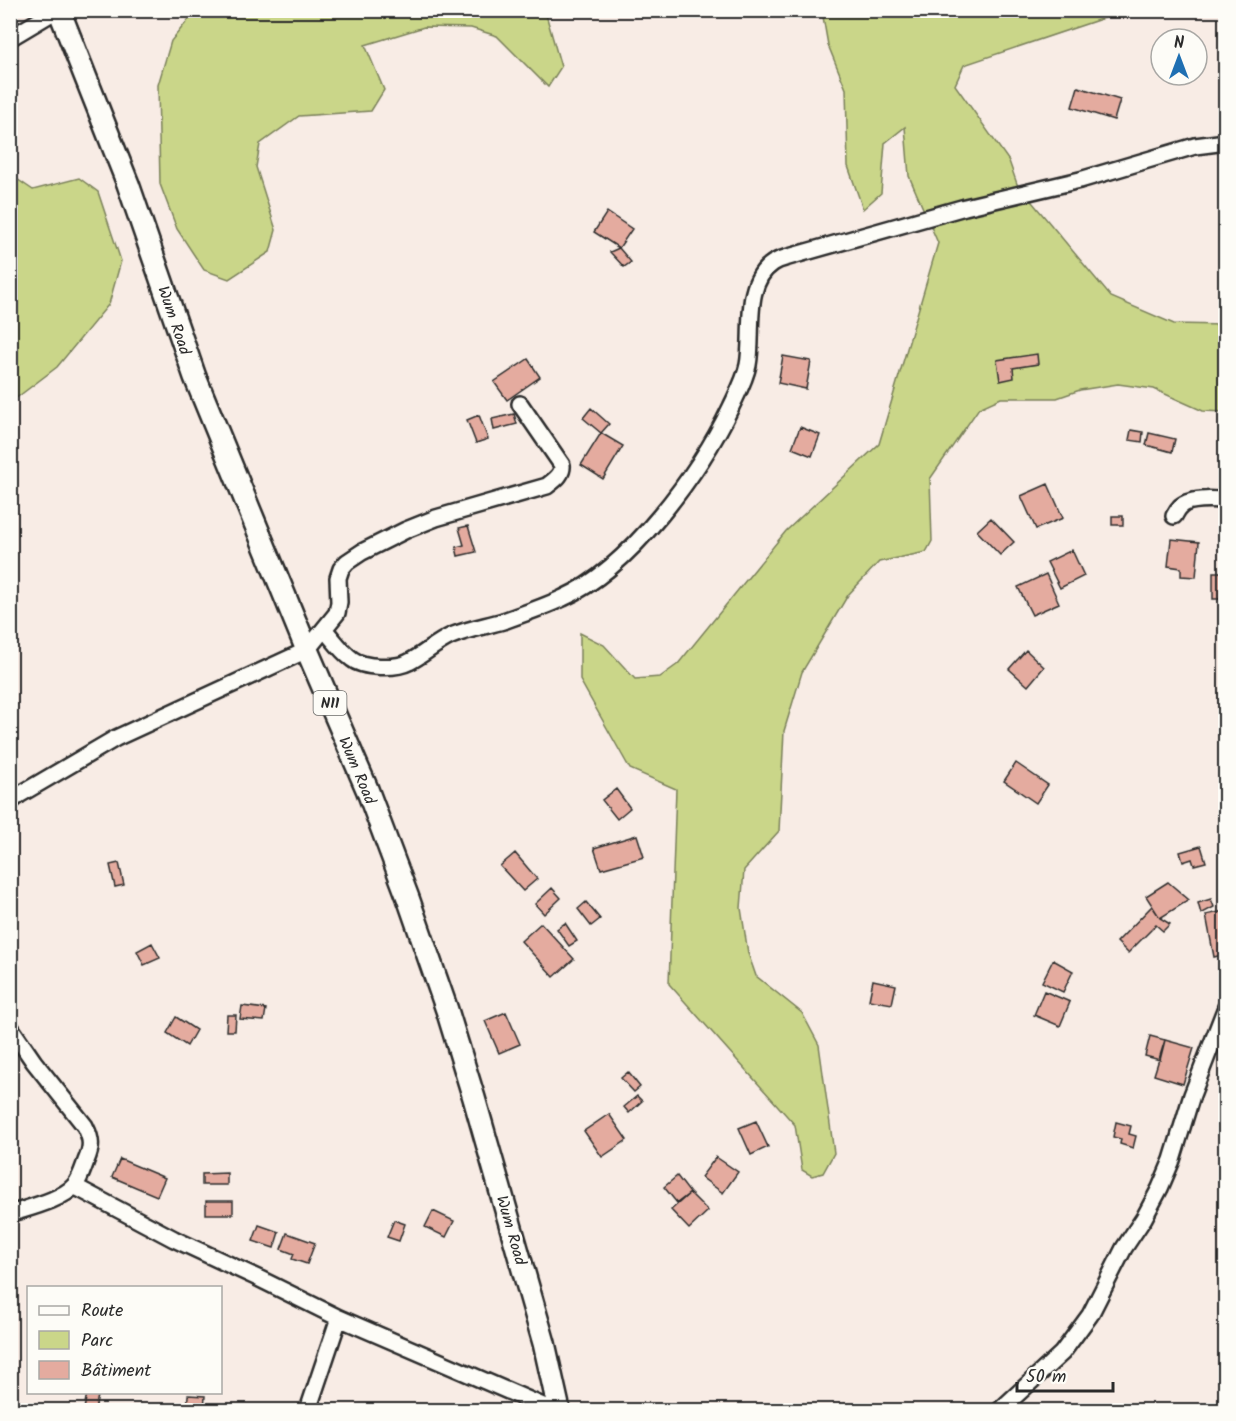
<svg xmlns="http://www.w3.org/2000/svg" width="1236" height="1421" font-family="Kalam,sans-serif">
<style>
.green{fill:#cad689;stroke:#7a805a;stroke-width:1.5}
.building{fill:#e4ab9f;stroke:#2b2b2b;stroke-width:1.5}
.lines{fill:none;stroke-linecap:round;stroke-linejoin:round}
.minor-casing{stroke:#2b2b2b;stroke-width:20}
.highway-casing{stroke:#2b2b2b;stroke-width:26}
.minor{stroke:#fdfcf7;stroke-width:15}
.highway{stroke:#fdfcf7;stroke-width:21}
.labels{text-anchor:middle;stroke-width:5;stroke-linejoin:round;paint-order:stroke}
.shield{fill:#fdfcf7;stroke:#6a6a68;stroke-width:1.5}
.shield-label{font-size:15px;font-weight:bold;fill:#2b2b2b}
.street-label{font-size:16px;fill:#2b2b2b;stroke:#fdfcf7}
</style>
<rect width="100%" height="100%" fill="#f8ece5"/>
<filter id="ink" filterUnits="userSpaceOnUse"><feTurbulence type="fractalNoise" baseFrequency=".0167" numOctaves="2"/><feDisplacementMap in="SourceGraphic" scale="12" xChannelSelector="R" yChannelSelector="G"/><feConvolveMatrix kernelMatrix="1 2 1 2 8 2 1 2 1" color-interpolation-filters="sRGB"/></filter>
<g filter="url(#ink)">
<path class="green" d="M214 10 545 11 561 67 548 87 497 36 471 28 424 27 365 45 384 90 371 111 299 116 260 144 256 167 276 230 270 252 229 279 204 270 177 229 160 184 158 85 171 41 189 19Z
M822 11H1125L964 65 955 85 1009 161 1017 184 1111 297 1174 324 1225 325V412L1203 411 1154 389 1118 384 1080 390 1057 398H1001L979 408 930 479 932 541 926 552 879 562 848 595 802 672 784 731 779 831 744 870 741 908 748 953 756 976 802 1013 819 1045 834 1153 823 1173 812 1176 802 1170 795 1125 669 984 676 789 630 769 580 680V633L604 645 635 679 660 677 678 664 786 531 879 444 938 243 909 176 905 127 885 143 881 193 863 209 848 166 846 89 828 45Z
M11 175 33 190 79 178 98 192 121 261 109 304 57 367 11 402Z"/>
<path class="building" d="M1078 87 1120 100 1114 120 1072 107Z
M607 212 632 229 619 248 594 232Z
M619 248 631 262 624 267 610 252Z
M1037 354 1038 364 1013 368 1014 378 1000 381 997 360Z
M783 356 811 361 806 389 778 383Z
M528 359 540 377 507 400 494 382Z
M591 408 609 424 601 433 583 418Z
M514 414 517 424 494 430 492 419Z
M479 415 488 439 476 443 467 420Z
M800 427 820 435 812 456 792 448Z
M1131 430 1143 432 1142 442 1129 440Z
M601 433 623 446 603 479 581 465Z
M1149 433 1175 439 1172 452 1146 445Z
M1048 484 1063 518 1036 529 1021 496Z
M1112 516H1123V525H1112Z
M991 518 1014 542 1000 555 977 531Z
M468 526 476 552 458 556 456 547 464 545 459 528Z
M1171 539 1199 542 1196 577 1181 576V568L1168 566Z
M1072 550 1084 576 1060 588 1047 562Z
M1213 572H1226V599H1213Z
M1046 574 1059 603 1032 615 1018 587Z
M1026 650 1044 667 1028 686 1009 669Z
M1016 763 1048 785 1036 803 1004 781Z
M616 789 630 808 617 819 602 800Z
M637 835 644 857 601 869 594 848Z
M1201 846 1206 862 1194 865 1192 859 1183 862 1180 852Z
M515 853 537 879 523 891 500 866Z
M119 863 124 885 115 887 110 865Z
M1168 882 1189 900 1160 918 1146 896Z
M552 888 561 898 544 914 535 904Z
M1211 899 1214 907 1201 914 1198 903Z
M586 902 600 919 591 926 578 909Z
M1152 906 1160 918 1170 924 1163 931 1156 925 1128 953 1117 942Z
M1224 911 1226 954 1214 957 1206 915Z
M541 923 574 959 554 977 521 941Z
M565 923 577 941 569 946 557 929Z
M152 943 160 958 144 965 137 951Z
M1053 960 1073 971 1063 992 1042 982Z
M873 980 896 985 892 1004 869 1000Z
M1044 991 1070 1002 1060 1026 1034 1015Z
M242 1006 266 1009 264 1021 240 1019Z
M506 1012 520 1044 499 1053 485 1021Z
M227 1015H236L235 1031H226Z
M176 1017 196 1030 187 1046 167 1033Z
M1150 1036 1165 1040 1160 1060 1145 1056Z
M1165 1040 1194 1048 1183 1084 1154 1075Z
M628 1072 640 1087 634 1092 621 1078Z
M637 1096 642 1101 629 1113 624 1107Z
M609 1114 627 1140 602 1157 584 1131Z
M756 1121 768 1147 751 1155 739 1128Z
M1116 1122 1131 1126 1129 1134 1136 1136 1133 1148 1120 1144 1121 1139 1113 1137Z
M716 1157 738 1172 723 1193 701 1177Z
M120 1159 165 1178 157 1196 112 1177Z
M227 1173V1185H202V1174Z
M677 1176 690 1193 677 1203 664 1187Z
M690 1193 708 1211 689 1229 671 1210Z
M206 1201H233V1214H206Z
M433 1211 454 1221 446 1237 425 1227Z
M394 1220 405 1224 399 1241 387 1237Z
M259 1225 279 1232 274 1248 253 1241Z
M287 1233 315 1243 307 1264 292 1259 294 1254 281 1249Z
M87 1393 98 1396 95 1410 84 1409Z
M188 1395 205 1396 204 1410H187Z"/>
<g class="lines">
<g class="minor-casing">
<path id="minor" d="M10 38 57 10
M1174 516C1176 513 1177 510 1180 507 1188 498 1214 499 1226 501
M324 629C333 639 341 651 352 659 363 668 396 669 409 662 423 655 436 643 451 636 468 629 486 626 503 621 523 614 544 607 563 598 629 569 700 472 731 407 737 394 745 380 748 365 754 335 742 283 773 263 776 261 781 259 785 258L965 207 1080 180 1195 146 1226 142
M10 802 19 795 116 738 307 650 337 613 339 602 338 578 341 569 347 562 362 552 406 530 436 518 547 486C554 480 563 475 562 465L520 404
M10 1027 34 1062 85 1126C92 1140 92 1147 86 1161 83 1169 80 1180 74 1186 62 1200 27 1208 10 1214
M74 1186 174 1239 260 1279 339 1318 552 1410
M308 1410 339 1318
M1000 1410 1062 1353 1090 1315 1124 1248 1144 1218 1160 1188 1172 1160 1192 1095 1226 1007"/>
</g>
<g class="highway-casing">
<path id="highway" d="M59 10 128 184 195 377 307 650 367 789 408 898 447 1010 474 1098 544 1343 559 1410"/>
</g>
<use href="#minor" class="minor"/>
<use href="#highway" class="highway"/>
</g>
</g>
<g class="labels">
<rect class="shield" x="313.5" y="691" width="33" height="24" rx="4.5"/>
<g class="shield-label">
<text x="330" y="708">N11</text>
</g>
<g class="street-label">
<text transform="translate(175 320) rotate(71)" y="6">Wum Road</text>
<text transform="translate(358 770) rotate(67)" y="6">Wum Road</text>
<text transform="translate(512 1230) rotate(74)" y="6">Wum Road</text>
</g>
</g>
<rect width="1236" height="1421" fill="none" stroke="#fdfcf7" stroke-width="36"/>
<rect x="18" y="18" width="1200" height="1385" fill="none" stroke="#2b2b2b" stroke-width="2" filter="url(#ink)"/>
<rect x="27" y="1286" width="195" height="108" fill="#fdfcf7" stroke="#a9a8a5" stroke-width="1.5"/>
<rect x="39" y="1306" width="30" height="9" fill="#fdfcf7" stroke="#a9a8a5" stroke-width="1.5"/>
<text x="81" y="1316" font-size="18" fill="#2b2b2b">Route</text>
<rect x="39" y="1331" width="30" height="18" fill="#cad689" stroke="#a9a8a5" stroke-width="1.5"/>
<text x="81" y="1346" font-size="18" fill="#2b2b2b">Parc</text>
<rect x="39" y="1361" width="30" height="18" fill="#e4ab9f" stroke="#a9a8a5" stroke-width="1.5"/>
<text x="81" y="1376" font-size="18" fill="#2b2b2b">Bâtiment</text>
<g transform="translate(1179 57)"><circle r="28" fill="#fdfcf7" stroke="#a9a8a5" stroke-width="1.5"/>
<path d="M0-4.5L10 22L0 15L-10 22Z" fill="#1f6fb2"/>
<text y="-9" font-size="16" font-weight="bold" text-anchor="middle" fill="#2b2b2b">N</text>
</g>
<path d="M1017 1382v9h96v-9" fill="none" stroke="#2b2b2b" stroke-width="3"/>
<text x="1026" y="1382" font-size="18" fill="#2b2b2b" stroke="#fdfcf7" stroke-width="4.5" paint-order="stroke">50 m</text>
</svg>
